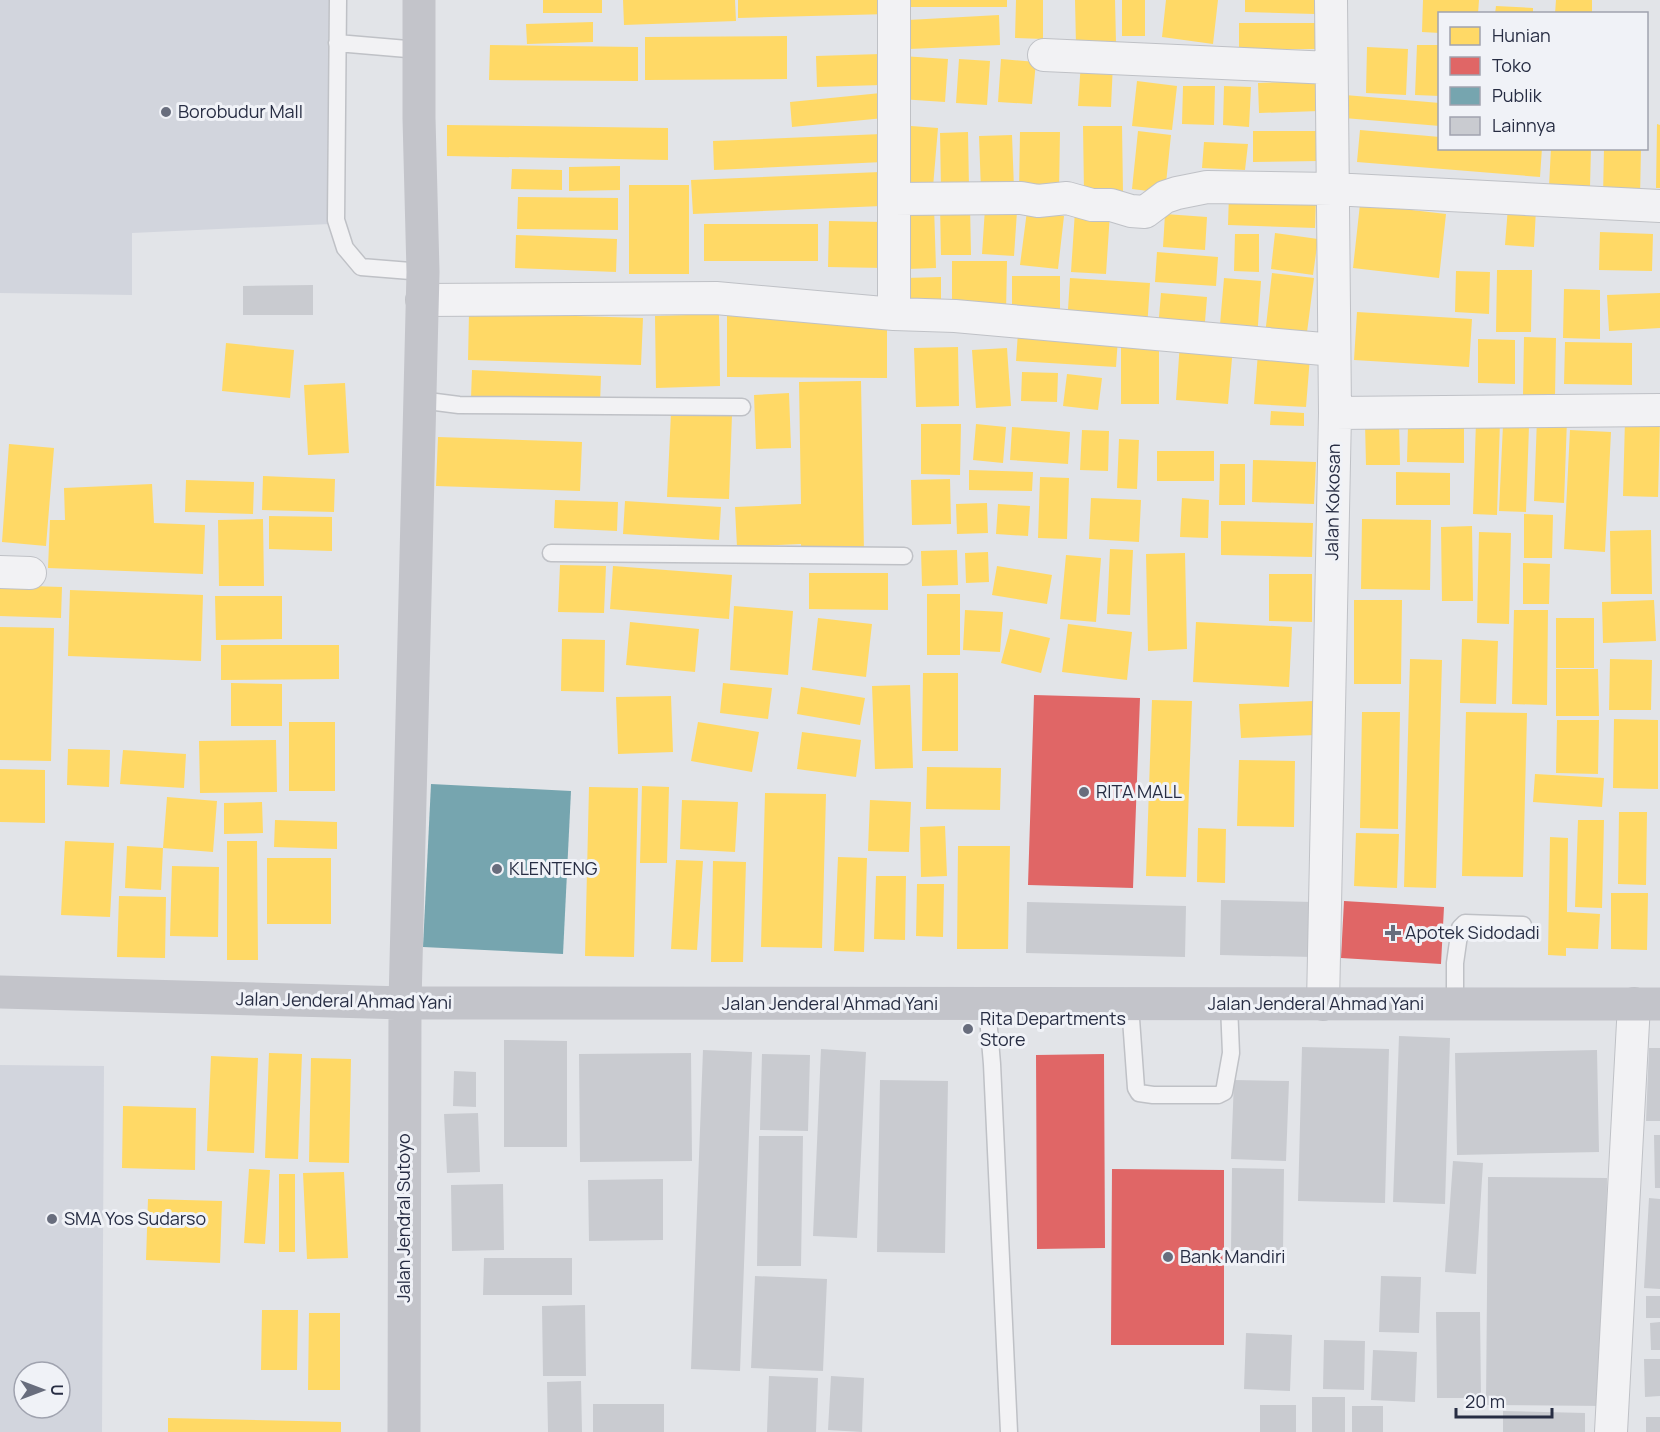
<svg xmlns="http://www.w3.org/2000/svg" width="1660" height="1432" font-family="Manrope,sans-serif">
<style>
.built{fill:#d2d5dd;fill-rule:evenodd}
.homes{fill:#ffd966}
.shops{fill:#e06666}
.public{fill:#76a5af}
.building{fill:#c9cbd0}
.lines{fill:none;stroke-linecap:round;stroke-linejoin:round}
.lane-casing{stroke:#bfc1c6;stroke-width:19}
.street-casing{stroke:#bfc1c6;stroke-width:34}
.lane{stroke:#f2f2f4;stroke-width:16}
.street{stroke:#f2f2f4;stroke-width:32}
.secondary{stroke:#c3c4ca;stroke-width:33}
.poi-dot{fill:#686d7d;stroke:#f0f2f7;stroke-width:2}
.labels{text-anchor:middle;stroke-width:6;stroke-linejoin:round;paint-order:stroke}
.poi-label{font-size:18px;fill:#272d43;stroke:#f0f2f7;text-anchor:start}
.street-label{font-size:18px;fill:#272d43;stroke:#f0f2f7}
</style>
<rect width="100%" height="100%" fill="#e2e4e8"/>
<path class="built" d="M0 0H333L330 224 132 233V295L0 293Z
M0 1065 104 1066 102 1432H0ZM24 1372H60V1408H24Z"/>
<path class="homes" d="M543 0H602V13H543Z
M623 0H735L736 21 624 25Z
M738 0H889V14L738 18Z
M903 0H1007V7H903Z
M1016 0H1043V39L1015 38Z
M1075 0H1115L1116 43 1076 45Z
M1122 0H1145V36H1122Z
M1166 0H1218L1213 44 1162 37Z
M1245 0H1315V14L1245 12Z
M1423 0H1479L1478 14H1440V33L1422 32Z
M1556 0H1592V14H1555Z
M1496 6 1533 8V14H1495Z
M999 15 1000 45 909 49 908 20Z
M593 22V42L527 44 526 24Z
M1239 23H1315V49L1239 50Z
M787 36V79L645 80V37Z
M490 45 638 47V81L489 80Z
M1417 45H1440V96L1415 95Z
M1367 47 1408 49 1406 95 1366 93Z
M881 54V85L817 87 816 56Z
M902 56 948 59 945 102 900 99Z
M959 59 990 61 987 105 956 103Z
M1001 59 1036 62 1032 104 998 102Z
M1081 62 1113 63 1111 107 1078 106Z
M1137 81 1177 86 1172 130 1132 126Z
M1318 81 1319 111 1259 113 1258 83Z
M1183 86H1215L1214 125 1182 124Z
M1224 86 1251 87 1249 127 1223 125Z
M881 93 884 118 792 127 790 102Z
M1345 95 1440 103V126L1344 118Z
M1657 124 1660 125V188H1656Z
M447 125 668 128V160L447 156Z
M911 126 938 128 933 187 907 185Z
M1083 126H1122L1123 193H1084Z
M1360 130 1440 137V148H1542L1540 177 1357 162Z
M1138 131 1171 135 1165 193 1132 189Z
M1253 131H1318V161L1253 162Z
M968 132 969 188H941L940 133Z
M1020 132H1060L1059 192H1019Z
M882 134 883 162 714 170 713 141Z
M1012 135 1014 189 981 191 979 136Z
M1204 142 1248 144 1245 170 1202 168Z
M1551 148H1591L1590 187 1549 186Z
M1604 148H1641L1640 198 1603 197Z
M620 166V190L569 191V167Z
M512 169 562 170V190L511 189Z
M880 172 882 206 693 214 691 180Z
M629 185H689V274H629Z
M1229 194 1316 197 1315 228 1228 225Z
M518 197 618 198V230L517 229Z
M1360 204 1446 214 1439 278 1353 268Z
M970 205 971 255H941L940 206Z
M934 206 936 268 907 269 905 208Z
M1508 207 1536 209 1534 247 1505 245Z
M985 208 1017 211 1014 256 982 254Z
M1027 211 1064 216 1058 269 1020 265Z
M1075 211 1110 213 1106 274 1071 272Z
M1165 214 1207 217 1205 250 1163 247Z
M829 221 884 222V268L828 267Z
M704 224H818V261H704Z
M1600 232 1653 234 1652 271 1599 270Z
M1275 233 1318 239 1313 275 1271 269Z
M1235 234H1259V272L1234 271Z
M516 235 617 239 616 272 515 268Z
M1157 252 1218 257 1216 286 1155 282Z
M952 261H1007L1006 314 952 312Z
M1497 270H1532L1531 332H1496Z
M1456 271 1490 272 1489 314 1455 312Z
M1272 273 1314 278 1306 340 1265 335Z
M1012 276H1060V319H1012Z
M941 277V302L905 303V278Z
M1070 278 1150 283 1147 329 1067 325Z
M1224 278 1261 281 1257 339 1219 336Z
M1564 289 1600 290V339L1563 338Z
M1161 293 1207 297 1204 334 1158 329Z
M1660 293V328L1609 331 1607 295Z
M1357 312 1472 319 1469 367 1354 360Z
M469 313 643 318 641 365 468 360Z
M719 314 720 386 656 388 655 316Z
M727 316 887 317V378L727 377Z
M1018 332 1118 338 1116 367 1016 361Z
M1121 335H1159V404H1121Z
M1524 337 1556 338 1555 396 1523 395Z
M1478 339 1515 340V384L1478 383Z
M1180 342 1233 347 1228 404 1176 400Z
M1565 342 1632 343V385L1564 384Z
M226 343 294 350 290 398 222 391Z
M958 347 959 406 916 407 914 348Z
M1007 348 1011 406 976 408 972 350Z
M1258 353 1310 357 1306 407 1254 404Z
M472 370 601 376 600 404 471 398Z
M1022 372 1058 373 1057 402 1021 401Z
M1067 374 1102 378 1098 410 1063 406Z
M861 381 864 552 801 553V544L737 547 735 507 801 504 799 382Z
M345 383 349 453 308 455 304 385Z
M789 393 791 448 756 449 754 395Z
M1271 411 1304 413V426L1270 425Z
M671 413 732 415 729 499 667 497Z
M1537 418 1567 419 1564 503 1534 501Z
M1625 419 1660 421 1658 497 1623 496Z
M1476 421 1500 422 1497 515 1473 514Z
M1399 422 1400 465H1366L1365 423Z
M921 424H961L960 475 921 474Z
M976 424 1006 427 1003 463 973 460Z
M1503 425 1529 426 1526 512 1499 511Z
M1408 426 1464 427V463L1407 462Z
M1012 427 1070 432 1068 464 1010 460Z
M1082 430 1109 431 1108 471 1080 470Z
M1570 430 1611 432 1605 552 1564 549Z
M438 437 582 442 580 491 436 486Z
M1119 439 1139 440 1137 489 1117 488Z
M9 444 54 448 46 546 2 542Z
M1157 451H1214V481H1157Z
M1253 460 1316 462 1314 504 1252 502Z
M1220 464H1245V505H1219Z
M969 470 1033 472 1032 491 969 490Z
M1396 472 1450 473V505H1396Z
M263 476 335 479 334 512 262 510Z
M1040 477 1069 478 1067 539 1038 538Z
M950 479 951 524 912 525 911 480Z
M186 480 254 482 253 514 185 512Z
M152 484 154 523 205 525 203 574 48 568 50 520H65L64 488Z
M1091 498 1141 500 1139 542 1089 539Z
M1182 498 1209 500 1208 538 1180 537Z
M555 500 618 502 617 531 554 528Z
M625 501 721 507 719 540 623 534Z
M987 503 988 533 957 534 956 504Z
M998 504 1030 506 1028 536 996 534Z
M1524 514 1553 515 1552 558H1524Z
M269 516 332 517V551L269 549Z
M263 519 264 586H219L218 520Z
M1362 519 1431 520 1430 590 1361 589Z
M1221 521 1313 523 1312 557 1221 555Z
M1472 526 1473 601H1442L1441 527Z
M1651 530 1652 594H1611L1610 531Z
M1479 532 1511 533 1509 624 1477 623Z
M1110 549 1133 550 1130 615 1107 614Z
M957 550 958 585 922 586 921 551Z
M988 552 989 582 966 583 965 553Z
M1185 553 1187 649 1148 651 1146 554Z
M1066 555 1101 558 1096 622 1060 619Z
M1523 563 1550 564 1549 604H1523Z
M560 565 606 566 604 613 558 612Z
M613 566 732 575 729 619 610 609Z
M997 566 1052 575 1047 604 992 595Z
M809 573H888V610L809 609Z
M1269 574H1312V622L1269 621Z
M0 585 62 587 61 618 0 616Z
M70 590 203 595 201 661 68 656Z
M927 594H960V655H927Z
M215 596H282V639L216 640Z
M1354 600H1402L1401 684H1354Z
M1654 600 1656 641 1603 643 1602 602Z
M734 606 793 611 788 675 730 670Z
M965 610 1003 612 1000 652 963 650Z
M1514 610H1548L1547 705 1512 704Z
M818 618 872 624 866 677 812 670Z
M1556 618H1594V668H1556Z
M630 622 699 629 695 672 626 665Z
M1196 622 1292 627 1289 687 1193 682Z
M1068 624 1132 632 1127 680 1062 672Z
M0 627 54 628 51 761 0 760Z
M1010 629 1050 638 1041 673 1001 663Z
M562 639 605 640 604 692 561 691Z
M1462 639 1498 641 1496 704 1460 703Z
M221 645H339V679L221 680Z
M1410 659 1442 660 1436 888 1404 887Z
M1610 659 1652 660 1651 710H1609Z
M1556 669H1598L1599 716H1556Z
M923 673H958V751H922Z
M231 683 282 684V726H231Z
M723 683 772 688 768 719 720 713Z
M910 685 913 768 875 769 872 686Z
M801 687 865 698 860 725 797 714Z
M671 696 673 752 618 754 616 697Z
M1152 700 1192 701 1186 877 1146 876Z
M1314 701 1316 735 1241 738 1239 704Z
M1362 712H1400L1398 829 1360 828Z
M1466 712 1527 713 1523 877 1462 876Z
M1614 719 1658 720V789L1613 788Z
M1557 720H1599L1598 774 1556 773Z
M289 722H335V791H289Z
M698 722 759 732 752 772 691 761Z
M802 732 861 740 856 777 797 769Z
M276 740 277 792 200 793 199 741Z
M68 749 110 750 109 787 67 785Z
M123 750 186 754 184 788 120 784Z
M1239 760 1295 761 1294 827 1237 826Z
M927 767 1001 768 1000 810 926 809Z
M0 769 45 770V823L0 822Z
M1535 774 1604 778 1602 807 1533 802Z
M642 786 669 787 667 863H640Z
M589 787 638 788 634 957 585 956Z
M765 793 826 794 822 948 761 947Z
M167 797 217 801 213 852 163 848 161 890 125 888 127 846 163 848Z
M682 800 738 802 735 852 680 849Z
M870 800 911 802 909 852 868 851Z
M262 802 263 833 224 834V803Z
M1619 812H1647L1646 885 1618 884Z
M275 820 337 822V849L274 847Z
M1578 820H1604L1602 908 1575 907Z
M945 826 947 876 921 877 920 827Z
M1198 828 1226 829 1225 883 1197 882Z
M1356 833 1399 834 1397 888 1354 886Z
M1550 837 1568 838 1567 912 1600 914 1598 949 1566 948V956L1548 955Z
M65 841 114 843 110 917 61 915Z
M227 841H257L258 960H227Z
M958 846H1010L1008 949H957Z
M838 857 867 858 864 952 834 951Z
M267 858H331V924H267Z
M676 860 703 861 697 950 671 949Z
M713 861 746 862 743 962H711Z
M172 866 219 867 218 937 170 936Z
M876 876H906L905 940 874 939Z
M917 884H944L943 937 916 936Z
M1611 893H1648L1647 950 1611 949Z
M119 896 166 897 165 958 117 957Z
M269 1053 302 1054 298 1159 265 1158Z
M211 1056 258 1058 254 1153 207 1151Z
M311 1058 351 1059 349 1163 309 1162Z
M123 1106 196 1108 195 1170 122 1168Z
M249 1169 270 1170 265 1244 244 1243Z
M344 1172 348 1258 307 1259 303 1173Z
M279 1174H295V1252H279Z
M148 1199 222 1201 220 1263 146 1260Z
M262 1310H298L297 1370H261Z
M309 1313H340V1390H308Z
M168 1418 341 1422V1432H168Z"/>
<path class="shops" d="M1034 695 1140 698 1133 888 1028 885Z
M1344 901 1444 907 1441 964 1341 958Z
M1104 1054 1105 1248 1037 1249 1036 1055Z
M1112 1169 1224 1170V1345H1111Z"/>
<path class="public" d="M431 784 571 791 563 954 423 947Z"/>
<path class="building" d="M313 285V315H243V286Z
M1221 900 1313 902 1312 957 1220 955Z
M1027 902 1186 906 1185 957 1026 953Z
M1399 1036 1450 1038 1445 1204 1393 1202Z
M504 1040 567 1041V1147H504Z
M1302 1047 1389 1049 1385 1203 1298 1201Z
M1649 1048H1660V1121H1646Z
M821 1049 866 1052 857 1238 813 1236Z
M703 1050 752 1052 740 1371 691 1369Z
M1597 1050 1599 1152 1457 1155 1455 1053Z
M691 1053 692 1161 580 1162 579 1054Z
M762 1054 810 1055 808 1131 760 1130Z
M454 1071 476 1072V1107L453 1106Z
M880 1080 948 1081 945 1253 877 1252Z
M1234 1080 1289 1081 1286 1161 1231 1159Z
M478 1113 480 1172 447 1173 444 1114Z
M1654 1135H1660V1188H1655Z
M759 1136H803L801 1266H757Z
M1453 1161 1483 1163 1476 1274 1445 1272Z
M1232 1168 1284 1169 1283 1252 1231 1251Z
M1488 1177 1607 1178 1605 1406 1486 1405Z
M663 1179V1240L589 1241 588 1180Z
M503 1184 504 1250 452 1251 451 1185Z
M1649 1198 1660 1199V1289L1644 1288Z
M484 1258H572V1295H483Z
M755 1276 827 1279 823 1371 751 1368Z
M1381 1276 1421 1277 1419 1333 1379 1332Z
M1646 1296H1660V1318H1646Z
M585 1305 586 1376H543L542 1306Z
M1436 1312H1480L1481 1398H1437Z
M1660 1322V1350H1651L1650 1323Z
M1246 1333 1292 1335 1290 1391 1244 1389Z
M1324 1340 1365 1341 1364 1390 1323 1389Z
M1373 1350 1417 1352 1415 1402 1371 1400Z
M1644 1359H1660V1396L1645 1397Z
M769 1376 818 1378 816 1432H767Z
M831 1376 864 1378 862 1432 828 1430Z
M581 1381 582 1432H548L547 1382Z
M1312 1397H1345V1432H1312Z
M593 1404H664V1432H593Z
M1260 1405H1296V1432H1260Z
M1352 1406H1383V1432H1352Z
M1503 1411 1585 1413V1432H1503Z
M1646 1417H1660V1432H1646Z"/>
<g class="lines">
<g class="lane-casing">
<path id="lane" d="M338 0 336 220 345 248 361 267 423 272
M337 43 419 50
M420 400 459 405 742 407
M551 553 904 556
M1455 1003V963L1460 928 1465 923 1523 925
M987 1005 992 1064 1009 1432
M1130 1005 1136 1088 1139 1093 1153 1095H1218L1224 1092 1231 1053 1229 1005"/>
</g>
<g class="street-casing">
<path id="street" d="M894 0V314
M1044 55 1331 68
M894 199 1021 198 1038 201 1067 198 1092 205H1111L1131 211 1145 212 1165 197 1177 193 1207 187 1332 189 1660 206
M422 300 716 298 894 314 955 316 1334 350
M1335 413 1660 410
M0 572 30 573
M1323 1004 1335 413 1331 0
M1611 1432 1634 1004"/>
</g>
<use href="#lane" class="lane"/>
<use href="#street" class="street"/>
<path class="secondary" d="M0 992 405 1003 1660 1004
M404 1432 405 1003 423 272 419 118V0"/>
</g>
<g class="poi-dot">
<circle cx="166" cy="112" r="6"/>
<circle cx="1084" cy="792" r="6"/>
<circle cx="497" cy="869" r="6"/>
<path d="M1390 924h6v6h6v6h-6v6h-6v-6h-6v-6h6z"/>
<circle cx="968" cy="1029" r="6"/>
<circle cx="52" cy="1219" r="6"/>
<circle cx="1168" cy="1257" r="6"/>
</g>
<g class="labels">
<g class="poi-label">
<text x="178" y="118">Borobudur Mall</text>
<text x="1096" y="798">RITA MALL</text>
<text x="509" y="875">KLENTENG</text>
<text x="1405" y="939">Apotek Sidodadi</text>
<text x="980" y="1025">Rita Departments<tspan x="980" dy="21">Store</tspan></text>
<text x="64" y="1225">SMA Yos Sudarso</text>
<text x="1180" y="1263">Bank Mandiri</text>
</g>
<g class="street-label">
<text transform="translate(1333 502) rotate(-89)" y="6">Jalan Kokosan</text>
<text transform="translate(344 1001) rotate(1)" y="6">Jalan Jenderal Ahmad Yani</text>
<text x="830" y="1010">Jalan Jenderal Ahmad Yani</text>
<text x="1316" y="1010">Jalan Jenderal Ahmad Yani</text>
<text transform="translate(404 1218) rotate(-90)" y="6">Jalan Jendral Sutoyo</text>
</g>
</g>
<rect x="1438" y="12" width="210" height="138" fill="#f0f2f7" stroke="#a0a3af" stroke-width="1.5"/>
<rect x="1450" y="27" width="30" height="18" fill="#ffd966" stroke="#a0a3af" stroke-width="1.5"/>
<text x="1492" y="42" font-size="18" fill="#272d43">Hunian</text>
<rect x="1450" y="57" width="30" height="18" fill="#e06666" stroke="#a0a3af" stroke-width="1.5"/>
<text x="1492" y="72" font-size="18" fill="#272d43">Toko</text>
<rect x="1450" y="87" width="30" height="18" fill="#76a5af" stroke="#a0a3af" stroke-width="1.5"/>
<text x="1492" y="102" font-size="18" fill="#272d43">Publik</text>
<rect x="1450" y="117" width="30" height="18" fill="#c9cbd0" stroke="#a0a3af" stroke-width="1.5"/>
<text x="1492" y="132" font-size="18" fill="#272d43">Lainnya</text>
<g transform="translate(42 1390) rotate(90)"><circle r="28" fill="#f0f2f7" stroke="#a0a3af" stroke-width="1.5"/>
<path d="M0-4.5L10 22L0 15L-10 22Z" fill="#686d7d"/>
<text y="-9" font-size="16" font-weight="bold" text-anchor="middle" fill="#272d43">U</text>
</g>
<path d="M1456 1408v9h96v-9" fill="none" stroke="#272d43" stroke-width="3"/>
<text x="1465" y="1408" font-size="18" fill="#272d43" stroke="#f0f2f7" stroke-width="4.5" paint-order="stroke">20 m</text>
</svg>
